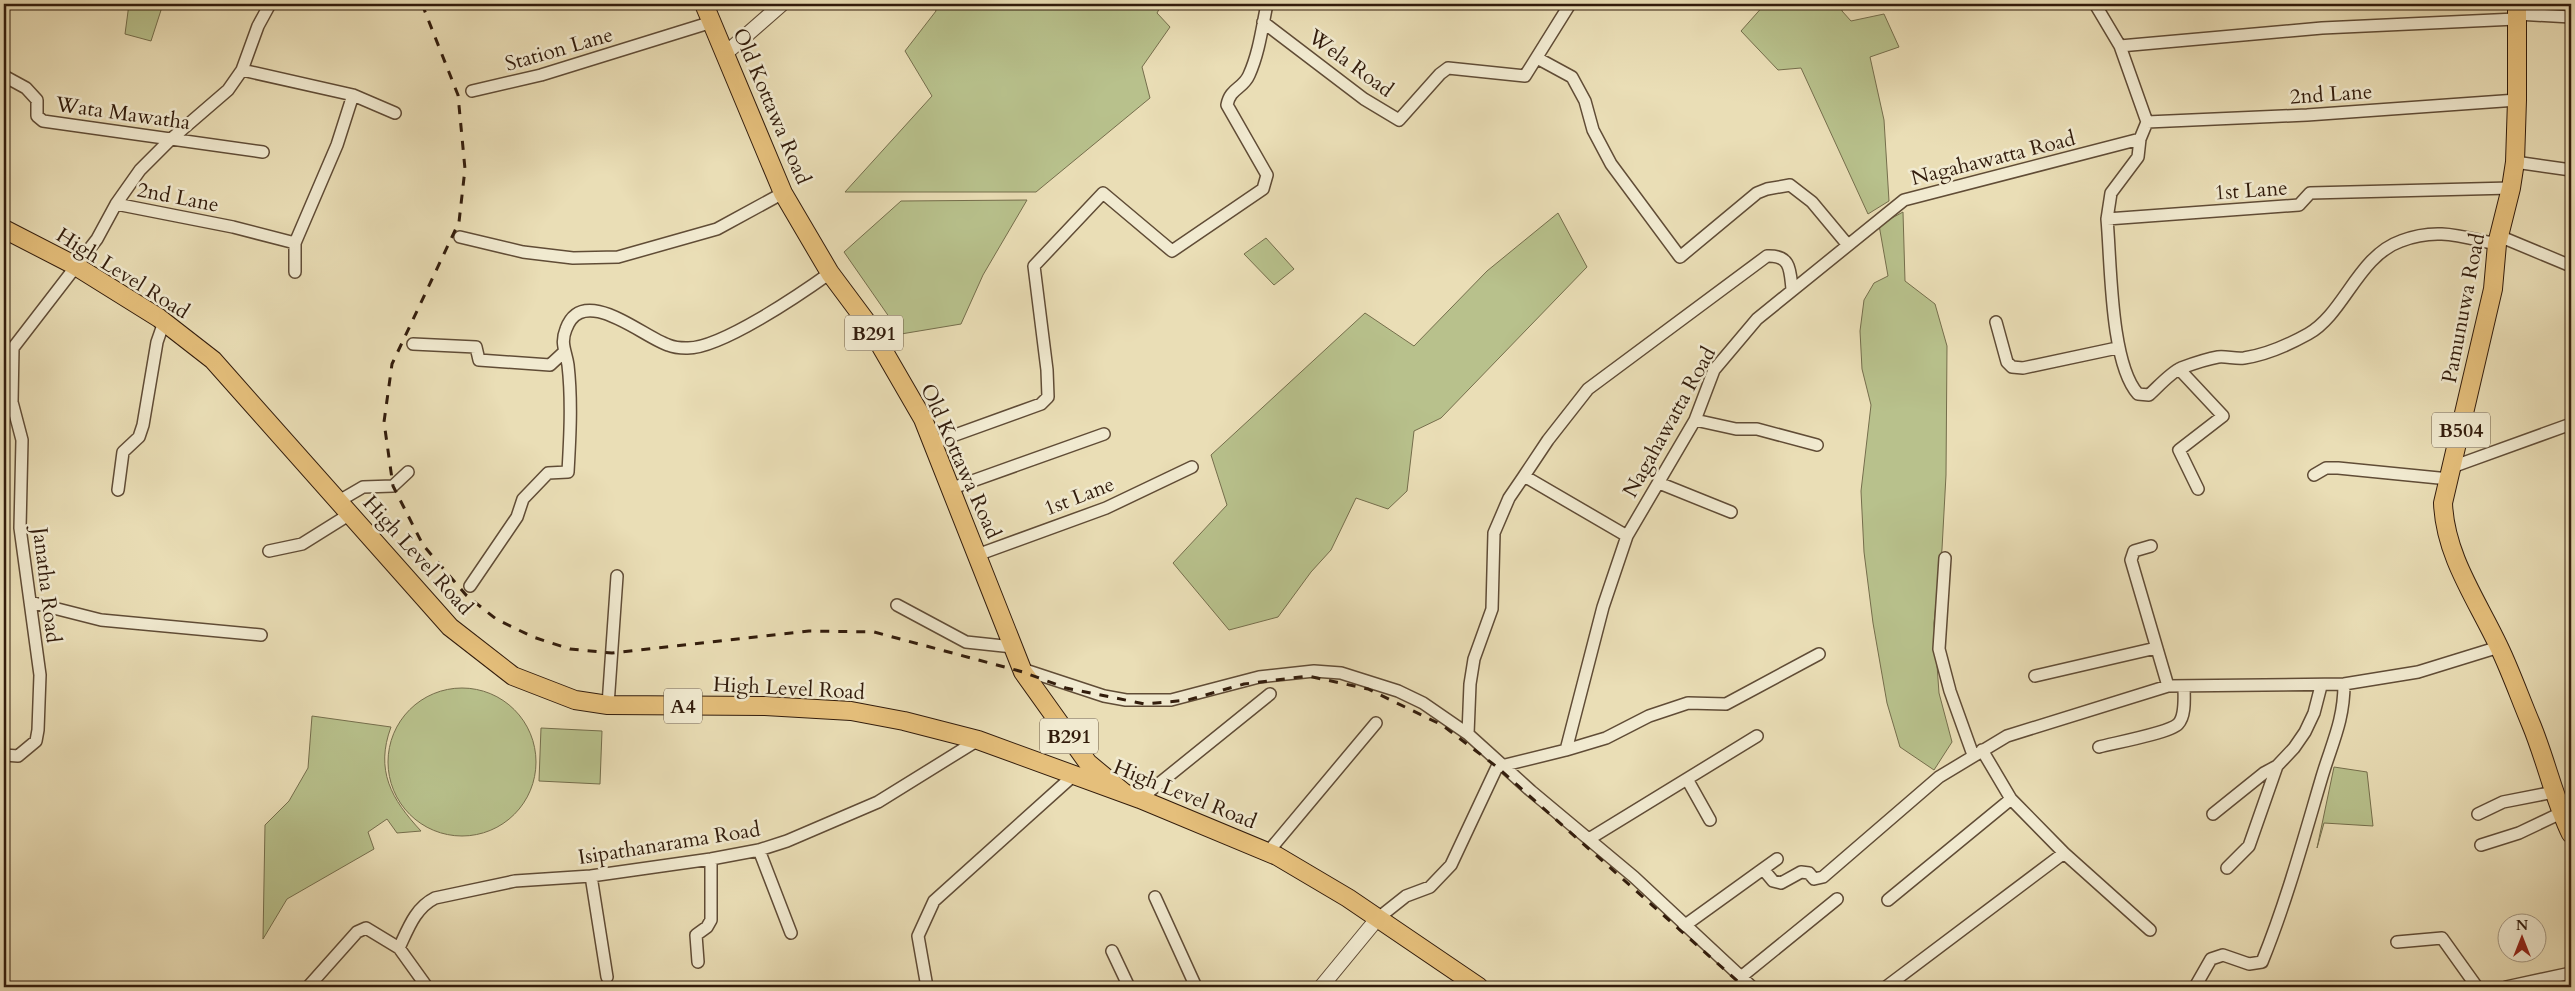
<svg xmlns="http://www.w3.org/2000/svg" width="2575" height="991" font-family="Cardo,serif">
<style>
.green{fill:#b8c18c;stroke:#756e4c}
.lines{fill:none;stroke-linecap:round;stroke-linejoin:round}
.minor-casing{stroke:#604c36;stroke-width:14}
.tertiary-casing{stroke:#604c36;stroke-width:16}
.primary-casing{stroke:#321c0c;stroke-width:20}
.trunk-casing{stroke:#321c0c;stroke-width:20}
.minor{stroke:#f1ead0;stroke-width:11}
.tertiary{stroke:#f1ead0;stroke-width:14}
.primary{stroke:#e5bf7b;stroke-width:18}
.trunk{stroke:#e5bf7b;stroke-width:18}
.rail{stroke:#321c0c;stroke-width:3;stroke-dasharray:9 9;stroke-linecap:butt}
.labels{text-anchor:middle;stroke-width:5;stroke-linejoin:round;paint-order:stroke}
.shield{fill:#f1ead0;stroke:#6b5a47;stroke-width:1}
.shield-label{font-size:20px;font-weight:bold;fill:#321c0c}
.street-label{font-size:21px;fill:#321c0c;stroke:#f1ead0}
</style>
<rect width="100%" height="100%" fill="#eadeb6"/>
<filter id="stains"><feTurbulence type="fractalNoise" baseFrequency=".004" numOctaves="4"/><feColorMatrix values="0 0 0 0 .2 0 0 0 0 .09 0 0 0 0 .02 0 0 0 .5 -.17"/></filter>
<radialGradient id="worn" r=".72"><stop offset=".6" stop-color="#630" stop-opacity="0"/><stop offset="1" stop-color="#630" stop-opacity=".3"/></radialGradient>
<path class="green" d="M129 4H163L151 41 125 34Z
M934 4H1162L1157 13 1170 27 1142 67 1150 98 1036 192H845L932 96 905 51 936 11Z
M1765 4H1842V11L1851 21 1884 14 1899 47 1870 57 1884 120 1889 201 1868 214 1801 68 1778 70 1741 31Z
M1027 200 983 275 961 324 901 334 844 252 901 201Z
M1903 212 1905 281 1935 304 1947 346 1946 475 1942 549 1934 623 1939 693 1952 742 1934 770 1900 747 1887 703 1873 623 1864 552 1861 491 1871 405 1862 369 1860 331 1864 300 1874 283 1888 276 1879 225Z
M1558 213 1587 267 1441 418 1414 431 1407 491 1388 509 1356 498 1331 550 1311 572 1278 617 1229 630 1173 563 1227 505 1211 455 1365 313 1414 346 1487 271Z
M1266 238 1294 269 1274 285 1244 254Z
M388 762a74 74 0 1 1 148 0a74 74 0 1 1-148 0Z
M312 716 391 727C375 770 391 799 421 831L397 833 387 819 368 832 374 849 287 899 263 939 265 825 289 801 308 768Z
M541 728 602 731 600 784 539 781Z
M2334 767 2367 772 2373 826 2324 823 2317 848Z"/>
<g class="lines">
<g class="minor-casing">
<path id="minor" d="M2095 4 2120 46
M2517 14 2571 17
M1263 22 1364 99 1399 120 1440 74 1448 68 1525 76 1570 4
M1537 58 1572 77 1585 101 1593 130 1611 164 1680 257 1757 193 1767 189 1790 185 1812 202 1847 244
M242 70 353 95 395 113
M4 76 26 88 37 100V116L43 121 263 152
M472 91 541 75 712 22
M2147 122 2120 46 2322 28 2516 19
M2147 122 2307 115 2517 100
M2140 139 2138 157 2111 193 2107 219 2299 205 2310 193 2511 188
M2515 162 2571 170
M116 204 233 227 295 243
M2107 219C2111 262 2110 363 2138 394L2149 395C2158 387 2170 373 2181 368 2192 364 2206 359 2218 357 2226 356 2235 359 2244 358 2265 355 2290 344 2308 334 2344 314 2358 256 2401 241 2437 227 2462 237 2497 244
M2499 236 2571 266
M460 237 523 252 573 258 618 257 717 229 783 193
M295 272V243L337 145 353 95
M1996 322 2007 362 2012 367 2023 368 2117 348
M413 344 476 347 479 360 550 365 563 353
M2179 369 2223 416 2179 450 2198 489
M1695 420 1736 429H1757L1817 445
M933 443 1041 404 1048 397 1047 370 1034 266 1103 193 1172 251 1263 189 1267 175 1227 105C1230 88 1243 89 1249 75 1259 53 1262 28 1267 4
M2452 467 2571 424
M2314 475 2326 468H2338L2449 479
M1524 476 1548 440 1588 389 1767 256C1791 255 1790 270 1792 289
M1659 483 1731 512
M950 489 1104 434
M118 490 123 452 139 437 143 425 157 342 164 322
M339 501 363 487 393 486 408 472
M2151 546 2134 551 2131 560 2168 686
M269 551 302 544 350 514
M977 555 1106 508 1192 467
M1945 558 1939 649 1950 691 1973 755
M470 586 517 517 523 499 548 473 568 472C570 437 572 400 568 365 566 351 560 344 566 329 583 283 643 337 668 345 673 347 681 348 686 348 719 350 802 293 830 273
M30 602 101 620 261 635
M897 605 966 642 1013 647
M1022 669 1104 696 1126 700H1171L1259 677 1314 671 1341 673 1398 691 1423 703 1468 734 1531 791 1634 877 1752 987
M2035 676 2156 648
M608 705 617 576
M1468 734 1470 684 1474 659 1492 609 1494 533 1509 498 1524 476 1627 536
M2099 747C2114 743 2169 733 2178 724 2186 716 2184 697 2184 686
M1566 750 1606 738 1649 716 1688 703 1726 704 1819 654
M1982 750 2011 799 2064 853 2150 930
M4 755 18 756 36 741 38 730 40 675 20 528 22 440 12 402 13 348 97 239 116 204 140 170 170 140 228 90 242 70 258 26 270 4
M1687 779 1710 820
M1140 799 1270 694
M2213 814 2264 773 2277 766
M2478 814 2503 802 2554 792
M1589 839 1757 736
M2481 845 2519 833 2561 813
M759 850 791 933
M1268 852 1376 723
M2227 868 2249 846 2277 766 2294 748 2305 732 2314 713 2321 686
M1763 869 1777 859
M591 876 607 977
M1155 897 1196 987
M1888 900 2011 799
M1377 919 1406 896 1430 887 1451 865 1497 767 1566 750 1603 607 1627 536 1695 420 1714 370 1757 319 1904 200 2140 139 2147 122
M1684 926 1763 869 1773 881 1781 883 1801 872 1809 873 1814 879 1823 877 1939 777 2007 736 2168 686 2344 684 2418 672 2499 647
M2397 942 2442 938 2477 987
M399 948C408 929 415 908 435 898L515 881 591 876 711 859 759 850 787 841 878 802 978 740
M1112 951 1129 987
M698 962 696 935 707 927 711 920V859
M1741 977 1837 899
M308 987 357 932 366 928 399 948 427 987
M927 987 918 936 934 901 1074 775
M1886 987 2064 853
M2195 987 2211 959 2223 955 2249 964 2262 962C2286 903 2303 841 2321 780 2331 745 2344 722 2344 684
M2506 987 2571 973"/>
</g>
<g class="tertiary-casing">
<path id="tertiary" d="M726 53 782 4
M1321 987 1377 919"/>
</g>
<g class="primary-casing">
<path id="primary" d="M704 4 783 193 830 273 868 324 923 419 1023 672 1088 763 1123 792
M2517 4V100L2515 162 2511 188 2497 244 2493 289 2443 503C2445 556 2477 600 2499 647 2511 672 2520 698 2531 724 2546 760 2554 799 2571 834"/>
</g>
<g class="trunk-casing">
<path id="trunk" d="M4 229 74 265 159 318 213 360 450 627 513 676 575 700 608 705 765 706 851 711 904 721 978 740 1140 799 1277 856 1348 898 1479 987"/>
</g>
<use href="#minor" class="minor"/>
<use href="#tertiary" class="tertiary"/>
<use href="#primary" class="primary"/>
<use href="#trunk" class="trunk"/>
<path class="rail" d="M422 4 458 95 465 169 459 222 392 364 384 422 393 486 423 545 466 595 496 619 533 637 570 649 612 653 809 631 874 632 1023 672 1066 688 1145 704 1188 700 1244 684 1308 676 1368 689 1442 725 1497 767 1744 987"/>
</g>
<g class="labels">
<g class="shield">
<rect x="845" y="315.5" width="58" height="35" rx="4"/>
<rect x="2432" y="412.5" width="58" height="35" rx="4"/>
<rect x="664" y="688.5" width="38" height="35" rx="4"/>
<rect x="1040" y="718.5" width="58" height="35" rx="4"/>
</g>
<g class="shield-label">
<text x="874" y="340">B291</text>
<text x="2461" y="437">B504</text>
<text x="683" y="713">A4</text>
<text x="1069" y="743">B291</text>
</g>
<g class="street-label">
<text transform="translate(559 49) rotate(-16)" y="7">Station Lane</text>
<text transform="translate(1351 63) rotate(36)" y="7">Wela Road</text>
<text transform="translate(2331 94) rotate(-4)" y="7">2nd Lane</text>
<text transform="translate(772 106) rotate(67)" y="7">Old Kottawa Road</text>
<text transform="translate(123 113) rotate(8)" y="7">Wata Mawatha</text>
<text transform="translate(1993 158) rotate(-14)" y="7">Nagahawatta Road</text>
<text transform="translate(2251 190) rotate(-4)" y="7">1st Lane</text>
<text transform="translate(178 197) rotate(11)" y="7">2nd Lane</text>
<text transform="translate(123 273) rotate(32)" y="7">High Level Road</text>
<text transform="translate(2463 308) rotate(-79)" y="7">Pamunuwa Road</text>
<text transform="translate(1669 422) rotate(-61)" y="7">Nagahawatta Road</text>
<text transform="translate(961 461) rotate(66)" y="7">Old Kottawa Road</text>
<text transform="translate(1079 496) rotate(-21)" y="7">1st Lane</text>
<text transform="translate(418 555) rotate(48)" y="7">High Level Road</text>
<text transform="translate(47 585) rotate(83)" y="7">Janatha Road</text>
<text transform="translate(789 688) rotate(3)" y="7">High Level Road</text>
<text transform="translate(1185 794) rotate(22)" y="7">High Level Road</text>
<text transform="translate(669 843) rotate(-9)" y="7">Isipathanarama Road</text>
</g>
</g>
<rect width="2575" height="991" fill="none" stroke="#eadeb6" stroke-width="20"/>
<rect x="5" y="5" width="2565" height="981" fill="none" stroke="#321c0c" stroke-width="2.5"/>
<rect x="10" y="10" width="2555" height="971" fill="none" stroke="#321c0c"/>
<g transform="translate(2522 938)"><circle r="24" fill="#f1ead0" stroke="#a59882"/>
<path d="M0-4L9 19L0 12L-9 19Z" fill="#8f2418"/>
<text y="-8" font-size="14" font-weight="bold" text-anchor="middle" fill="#321c0c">N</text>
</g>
<rect width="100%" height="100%" filter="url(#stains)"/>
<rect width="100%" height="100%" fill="url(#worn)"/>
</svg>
